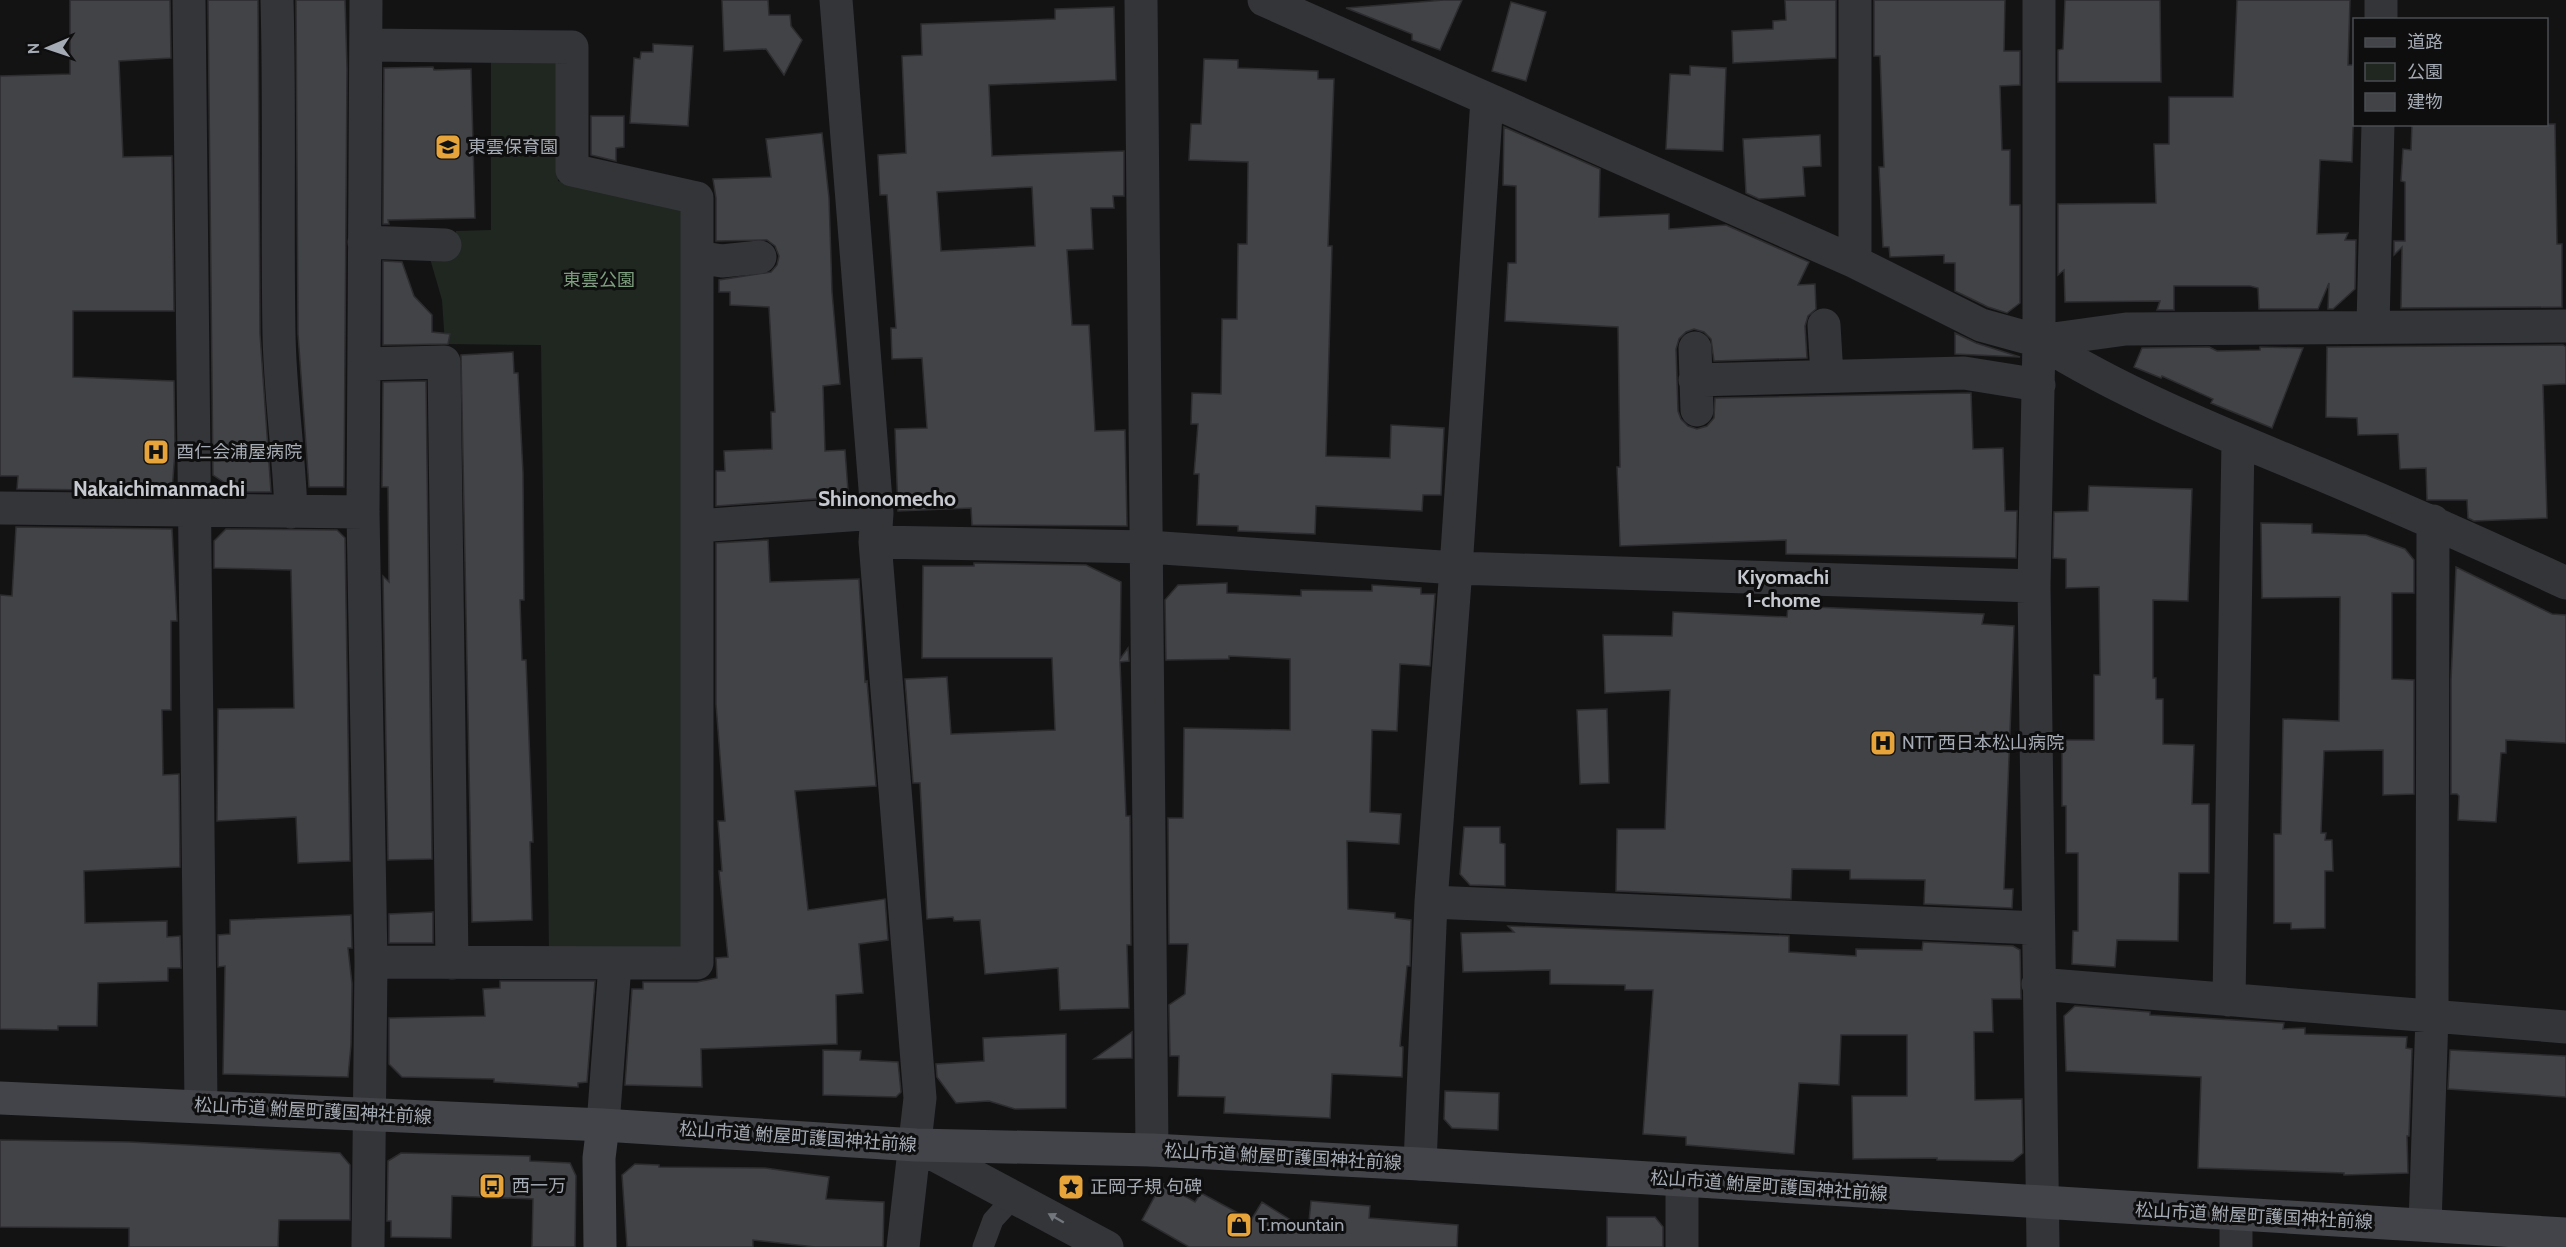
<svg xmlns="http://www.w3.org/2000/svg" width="2566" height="1247" font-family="Cabin,'Noto Sans JP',sans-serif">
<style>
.green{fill:#1f2720}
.building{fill:#424347;stroke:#2d2d30;stroke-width:1.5;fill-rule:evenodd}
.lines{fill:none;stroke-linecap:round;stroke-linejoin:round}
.lane{stroke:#343539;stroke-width:21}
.street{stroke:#343539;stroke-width:33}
.secondary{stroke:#424449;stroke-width:33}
.oneway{fill:#72767d}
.labels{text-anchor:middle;stroke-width:6;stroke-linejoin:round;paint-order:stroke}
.poi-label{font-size:18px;fill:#a5abb4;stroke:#0e0e0f;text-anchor:start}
.park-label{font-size:18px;fill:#7d9e7e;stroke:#0e0e0f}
.street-label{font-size:18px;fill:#a5abb4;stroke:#0e0e0f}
.neighbourhood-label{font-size:20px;font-weight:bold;fill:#c6c9d0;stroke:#0e0e0f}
.quarter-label{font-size:21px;font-weight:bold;fill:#c6c9d0;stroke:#0e0e0f}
</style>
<rect width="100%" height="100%" fill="#131314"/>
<path class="green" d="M491 59 558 60V181L687 208 684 950 549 953 541 345 445 344 442 300 429 255H453L456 231 491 230Z"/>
<path class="building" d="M70 0H170L171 58 119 61 123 157 172 156 174 311H73V377L174 381 175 451 172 491 17 489 18 476H0V76L70 74Z
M208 0H258L260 334 271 492H229L228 485 213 475Z
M296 0H345L347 69 344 487H309L298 334Z
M722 0H768L769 15H790L791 26 802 40 784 75 766 49 724 51Z
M1444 0H1462L1440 50 1412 40V34L1346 8Z
M1785 0H1836V58L1733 63 1732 31 1773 29V21L1786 20Z
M1874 0H2005L2004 51H2020V85L2000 86 2002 150H2010V205H2020V303L2007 313 1988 307 1955 291V263H1944V255L1890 257 1889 247H1883L1879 167H1884L1880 56H1874Z
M2065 0H2160L2161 82H2058V50L2063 49Z
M2237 0H2350L2348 65H2355L2352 162 2320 160 2317 234 2348 233 2345 240H2356L2355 289 2333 309H2328L2329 283 2318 309H2259L2258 288 2250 286H2174V310H2157L2160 301 2065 302 2064 270 2058 275V204L2156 203 2154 144H2169V97H2233Z
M1511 2 1546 12 1526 81 1492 71Z
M1114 7 1116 80 989 85 992 156 1124 151V196H1113L1114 208H1091L1093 249 1067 250 1072 325H1089L1095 431 1125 430 1127 526 972 525 971 508 898 511 895 429 927 428 922 358 892 359 891 328H896L887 195H880L878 155 906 153 902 56 922 55 921 24 1055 19V9ZM1032 187 1035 246 941 251 937 192Z
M653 44 693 46 688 126 630 123 634 58 640 59 641 52H653Z
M1204 59 1238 60V68L1318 71V79H1334L1328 246H1332L1326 456 1390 458 1391 425 1444 428 1441 495H1423L1422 511 1316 506 1315 534 1238 531V526L1197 525 1199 474H1194L1198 424H1191L1192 393 1221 394 1222 319H1237L1238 244H1247L1248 162 1189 160 1191 124H1201Z
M1690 66 1726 68 1723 151 1666 149 1670 74 1690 75Z
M433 67 434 70 471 69 475 218 388 220 389 224H383L384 68Z
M591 116H624V147L616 148V161L591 155Z
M2412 124H2555L2557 244H2562V307L2401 308 2402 247 2394 255V241H2405V182L2401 181 2403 149 2411 150Z
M1504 127 1600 169 1599 217 1669 214V229L1726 225 1809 262 1798 285 1815 284 1816 309 1808 316 1805 326 1807 358 1714 361 1711 339 1704 332 1694 329 1686 332 1679 339 1676 349 1678 411 1681 419 1688 426 1697 429 1707 426 1714 418 1715 398 1971 393 1973 449 2003 448 2005 511H2017L2016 558 1786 554V540L1620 546 1617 467H1620L1618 327 1505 321 1508 263H1516V186L1503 185Z
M822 133 829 198 832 292 840 384 823 386 825 451 845 450 848 491 843 497 716 506V471H725L724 451 772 449 771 412H775L769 307 730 305V292H719V280L771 272 777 265 779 256 775 246 767 240 716 241V198L713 179 771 177 766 139Z
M1820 135 1821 166 1803 167 1805 196 1759 199 1746 193 1743 139Z
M383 261 402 262 414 296 432 315V332L450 334 448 344 383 345Z
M1955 333 1976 343 2020 357 1955 354Z
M2563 345 2566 347V384L2543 385 2547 518 2474 521 2468 518 2467 500H2427L2426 468 2400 469 2398 434 2358 435 2357 418 2326 417 2327 347Z
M2209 347 2217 351 2260 350V347L2303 348 2272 428 2211 403 2213 399 2162 376 2161 378 2134 367 2142 348Z
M513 352 514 373H518L523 473 524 600H520L522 660H526L533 842H530L532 920 472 922 461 355Z
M426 381 432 859 388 860 383 576 389 582 388 487H382L383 382Z
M2089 486 2192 489 2188 601 2153 600V678H2156V699H2163V744L2194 745 2192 804H2209V873H2179L2178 941 2117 940 2115 967 2072 964 2073 931H2078V853H2066V806H2062V740H2094V675H2100L2099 587 2066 588V559L2053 558 2054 512 2088 511Z
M2261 523 2312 524V533L2366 535 2405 549 2414 560V593H2392V679L2414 680V794L2383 795V750L2324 751 2321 833H2326L2325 840H2332L2333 871H2325V928L2291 929V923H2274V834H2281L2283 719 2339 721 2340 597 2262 598Z
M16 527 172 529 177 621H171V710H162L163 775 179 774 180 867 84 871 85 923 167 921V937L180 936 181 968H168V981L98 983 97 1026H58V1030L0 1029V595L12 596Z
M226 529 337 530 345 538 350 861 298 863 296 817 217 821 218 709 294 708 291 570 214 568V541Z
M768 540 770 582 859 579 865 682 867 681 876 786 795 791 808 910 885 899 888 940 859 944 863 993 836 995 837 1044 701 1049 702 1087 625 1085 632 989H643V982H697L717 978 716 958 728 957 719 871H722L718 821H725L716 704V543Z
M974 563 1086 565 1121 582 1120 659 1128 648 1129 661 1120 662 1126 816H1130L1131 945H1127L1129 1008 1060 1010 1058 968 985 974 980 920 954 921 953 917 927 919 920 783H913L905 679 947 677 951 734 1055 730 1052 658H922L923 566H974Z
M2456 567 2552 614 2566 615V743L2506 740V753H2501L2496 822 2458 820 2459 796 2457 794H2451V680Z
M1227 583V593L1301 596V590L1372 591V585L1421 588V594H1435L1430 666 1400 664 1397 731 1372 730 1370 812 1401 814 1399 844 1347 841 1348 909 1395 913V918L1411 920 1410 966H1407L1400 1046 1403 1047 1402 1077 1332 1074 1330 1118 1224 1113 1225 1097 1178 1096 1179 1056H1170L1169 1005 1185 994 1188 944H1169L1168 818H1183L1184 728 1290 730V659L1229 656V659L1166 660 1165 600 1178 585Z
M1788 606 1984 614 1982 624 2014 626 2004 889H2013L2012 908 1924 904 1925 880 1850 879V870L1792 869 1791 899 1616 891 1617 829H1665L1670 690 1605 693 1603 635 1672 636 1673 612 1787 617Z
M1607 709 1609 783 1580 784 1577 710Z
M1464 827H1500V843L1505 844V886L1470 885 1460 874Z
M433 912V943H389V914Z
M351 915 352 948H348L352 984 351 1045 348 1077 223 1074 225 966 218 967V935L230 934V920Z
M1508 926 1789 936V952L1856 956V949L1922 950 1923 942 2013 946 2020 950 2021 999H1992L1993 1032H1974L1975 1100 2022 1099 2023 1153 2013 1161 1937 1160V1158L1853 1159 1852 1096H1907V1035H1841L1839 1085 1799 1083 1794 1154 1686 1145V1137L1643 1134 1653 990H1625V985L1550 984V970L1463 972 1461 933 1514 932Z
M500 981H595L587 1082 578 1083V1087L494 1082V1079L402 1077 389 1064V1018L485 1016 483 989 500 988Z
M2075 1006 2150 1012V1015L2284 1023 2283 1029 2305 1028V1034L2407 1037 2406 1048 2412 1049 2409 1136H2407L2408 1173 2344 1175V1173L2198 1168 2201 1077 2066 1071 2064 1016Z
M1132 1032V1058L1094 1059Z
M1066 1034V1108L1015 1109 989 1101 956 1103 937 1077 936 1064 984 1061 983 1038Z
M823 1050 861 1051 860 1060 898 1062 901 1092 896 1097 823 1095Z
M2450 1050 2566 1056V1097L2448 1089Z
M1445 1091 1499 1093 1498 1130 1452 1128 1444 1119Z
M0 1140 130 1142 340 1153 350 1165V1220H279L278 1247H129V1228L0 1227Z
M401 1153 530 1156V1161L570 1163 576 1176 575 1247H532L533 1199 452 1196 451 1238 391 1237V1221H387L388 1161Z
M635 1164 659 1165V1167L765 1168 829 1177 826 1199 884 1202 883 1247H815L753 1240V1247H627L622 1175Z
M1162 1183 1195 1202 1201 1193 1251 1220 1262 1202 1308 1231 1311 1201 1370 1206 1369 1218 1458 1225 1457 1247H1189L1142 1220Z
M1607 1217H1655L1663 1227V1247H1607Z"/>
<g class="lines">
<path class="lane" d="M983 1247 993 1220 1015 1196"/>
<path class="street" d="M189 0 201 1106
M277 0C280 111 277 223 279 334 280 394 289 452 291 512
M366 0 363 512 371 962
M836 0 877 513 875 542 920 1098 903 1247
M1141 0 1152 1150
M1264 0 1855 262 1981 325 2039 341 2034 586 2043 1247
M2039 0V341C2125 395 2226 435 2320 474 2403 509 2484 545 2566 583
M2381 20V0
M366 45 572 47V170L697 198V963L371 962 368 1247
M364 242 445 245
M697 257 722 261 760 257
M1855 262V0
M1824 325 1827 376
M2373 325 2378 124
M2039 341 2126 329 2566 326
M1695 348 1697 410
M364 364 444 362 452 963
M1695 380 1964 373 2039 385
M0 508 363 512
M697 526 877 513
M875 542 1148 547 1456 568 2034 586
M1431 902 2037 928
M2038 984 2566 1027
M2229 1000 2238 440
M603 1125 615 964
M916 1145 1107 1247
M1420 1164 1431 902 1456 568 1487 99
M1682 1180V1247
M2236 1215V1247
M2425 1225 2432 1016 2433 521"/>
<path class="secondary" d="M0 1098 603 1125 916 1145 1152 1150 1420 1164 2566 1234
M600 1247 599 1158 603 1125"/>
</g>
<defs><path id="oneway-solid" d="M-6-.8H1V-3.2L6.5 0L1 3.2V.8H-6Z" transform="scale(1.5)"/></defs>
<use class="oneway" href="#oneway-solid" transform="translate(1056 1218) rotate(-150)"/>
<defs>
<g id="school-square" transform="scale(1.35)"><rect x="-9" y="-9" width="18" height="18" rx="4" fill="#e6a43a" stroke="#0e0e0f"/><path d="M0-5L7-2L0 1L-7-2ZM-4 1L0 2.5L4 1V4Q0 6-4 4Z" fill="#111"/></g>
<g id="hospital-square" transform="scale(1.35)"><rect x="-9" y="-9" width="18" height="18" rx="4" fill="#e6a43a" stroke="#0e0e0f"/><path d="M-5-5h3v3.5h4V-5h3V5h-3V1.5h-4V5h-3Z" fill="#111"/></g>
<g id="bus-square" transform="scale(1.35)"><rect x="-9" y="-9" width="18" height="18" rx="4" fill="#e6a43a" stroke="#0e0e0f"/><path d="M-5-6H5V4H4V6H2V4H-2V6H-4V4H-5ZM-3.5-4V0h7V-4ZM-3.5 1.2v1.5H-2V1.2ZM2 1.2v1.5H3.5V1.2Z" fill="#111"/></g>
<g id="sight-square" transform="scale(1.35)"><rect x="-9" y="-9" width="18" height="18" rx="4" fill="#e6a43a" stroke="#0e0e0f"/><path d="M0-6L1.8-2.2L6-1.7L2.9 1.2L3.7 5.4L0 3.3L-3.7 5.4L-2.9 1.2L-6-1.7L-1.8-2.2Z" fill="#111"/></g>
<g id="shop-square" transform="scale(1.35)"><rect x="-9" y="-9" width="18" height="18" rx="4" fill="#e6a43a" stroke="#0e0e0f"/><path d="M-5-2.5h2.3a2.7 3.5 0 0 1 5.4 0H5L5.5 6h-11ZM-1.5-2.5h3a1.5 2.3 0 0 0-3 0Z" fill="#111"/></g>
</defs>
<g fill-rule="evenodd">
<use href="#school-square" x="448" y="147"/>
<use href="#hospital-square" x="156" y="452"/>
<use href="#hospital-square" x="1883" y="743"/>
<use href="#bus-square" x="492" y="1186"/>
<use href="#sight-square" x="1071" y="1187"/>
<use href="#shop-square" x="1239" y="1225"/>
</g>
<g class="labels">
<g class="poi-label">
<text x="468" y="153">東雲保育園</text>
<text x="176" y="458">酉仁会浦屋病院</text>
<text x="1902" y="749">NTT 西日本松山病院</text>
<text x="512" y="1192">西一万</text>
<text x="1090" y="1193">正岡子規 句碑</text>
<text x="1258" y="1231">T.mountain</text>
</g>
<g class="park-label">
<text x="599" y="286">東雲公園</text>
</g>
<g class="street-label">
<text transform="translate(313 1111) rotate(3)" y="6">松山市道 鮒屋町護国神社前線</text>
<text transform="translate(798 1137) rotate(4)" y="6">松山市道 鮒屋町護国神社前線</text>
<text transform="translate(1283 1157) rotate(3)" y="6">松山市道 鮒屋町護国神社前線</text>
<text transform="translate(1769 1186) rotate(4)" y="6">松山市道 鮒屋町護国神社前線</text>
<text transform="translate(2254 1216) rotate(3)" y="6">松山市道 鮒屋町護国神社前線</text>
</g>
<g class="neighbourhood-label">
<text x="1783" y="584">Kiyomachi<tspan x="1783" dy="23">1-chome</tspan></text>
</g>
<g class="quarter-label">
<text x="159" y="496">Nakaichimanmachi</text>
<text x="887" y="506">Shinonomecho</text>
</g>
</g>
<rect x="2353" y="18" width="195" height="108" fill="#0e0e0f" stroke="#4a4d51" stroke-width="1.5"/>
<rect x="2365" y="38" width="30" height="9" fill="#424449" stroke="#4a4d51" stroke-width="1.5"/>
<text x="2407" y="48" font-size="18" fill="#a5abb4">道路</text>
<rect x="2365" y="63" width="30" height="18" fill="#1f2720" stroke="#4a4d51" stroke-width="1.5"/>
<text x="2407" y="78" font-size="18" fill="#a5abb4">公園</text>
<rect x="2365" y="93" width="30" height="18" fill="#424347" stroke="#4a4d51" stroke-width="1.5"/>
<text x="2407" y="108" font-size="18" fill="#a5abb4">建物</text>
<g transform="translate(48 48) rotate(268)" stroke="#0e0e0f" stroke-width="4.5" paint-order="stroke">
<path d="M0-4.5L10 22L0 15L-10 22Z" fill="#a5abb4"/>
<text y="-9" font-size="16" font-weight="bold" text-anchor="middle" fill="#a5abb4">N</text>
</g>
</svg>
